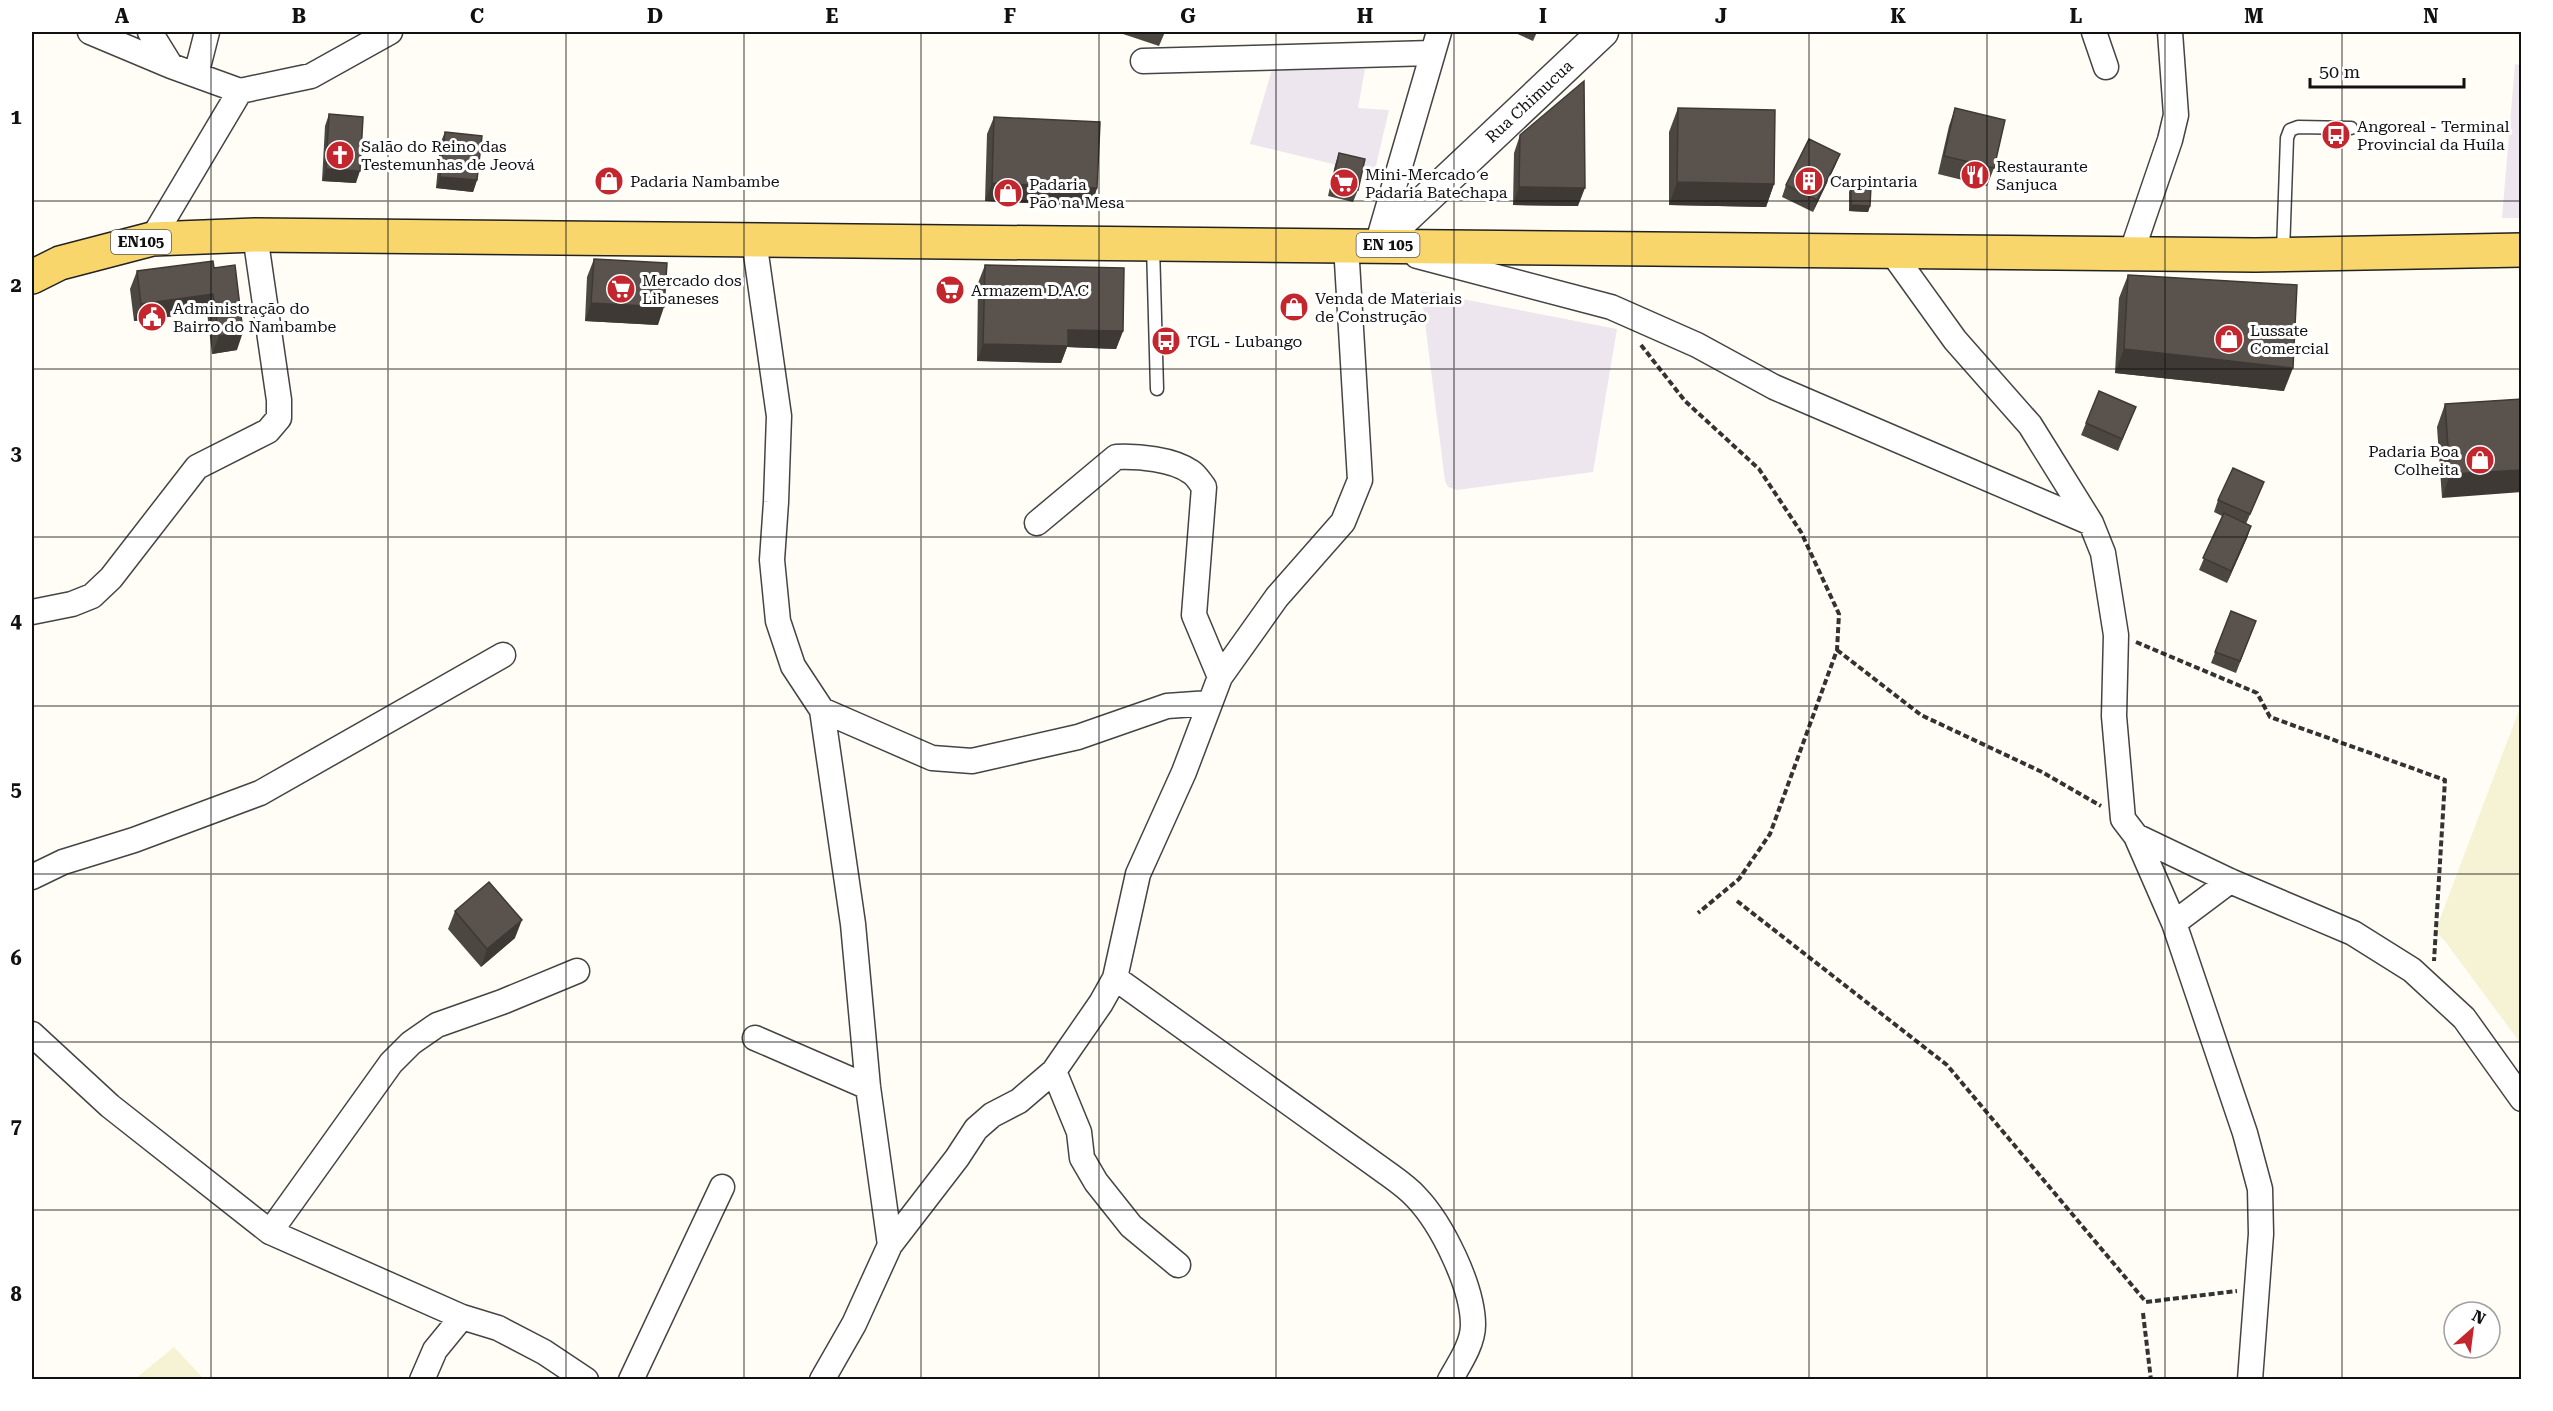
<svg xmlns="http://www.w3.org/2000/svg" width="2553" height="1411" font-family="'Roboto Serif',serif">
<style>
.industrial{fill:#eee6ef}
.farmland{fill:#f6f3d4}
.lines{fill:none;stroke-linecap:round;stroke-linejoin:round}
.service-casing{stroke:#444;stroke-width:15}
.minor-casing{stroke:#444;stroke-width:27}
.tertiary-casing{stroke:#444;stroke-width:33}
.primary-casing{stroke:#222;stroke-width:36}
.path{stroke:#333;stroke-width:4;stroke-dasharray:6 3;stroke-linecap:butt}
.service{stroke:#fff;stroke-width:12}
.minor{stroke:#fff;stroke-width:24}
.tertiary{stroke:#fff;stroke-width:30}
.primary{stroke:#f9d66b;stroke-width:33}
.wall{fill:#4d4742}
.shaded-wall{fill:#3f3936}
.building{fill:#5a524d;stroke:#3f3936;stroke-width:1.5}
.grid{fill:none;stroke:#111;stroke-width:1.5;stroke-opacity:0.55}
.labels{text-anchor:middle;stroke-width:6;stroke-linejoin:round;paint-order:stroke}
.shield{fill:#fff;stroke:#585858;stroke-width:1.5}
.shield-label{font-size:15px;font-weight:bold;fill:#111}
.street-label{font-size:16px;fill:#111;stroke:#fff}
.poi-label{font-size:16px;fill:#111;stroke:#fff;text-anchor:start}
.neatline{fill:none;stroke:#111;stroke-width:2}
.grid-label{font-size:20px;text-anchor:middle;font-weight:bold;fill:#111}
</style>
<rect width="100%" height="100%" fill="#fffdf5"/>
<path class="industrial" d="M2515 64 2522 65 2521 218H2502Z
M1273 66 1365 69 1358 108 1389 110 1374 174 1250 144Z
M1421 291 1617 329 1593 472 1457 490 1448 487 1445 481Z"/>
<path class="farmland" d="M2521 705 2522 1044H2521L2444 940 2435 932Z
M174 1347 204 1379H135Z"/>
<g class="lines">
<g class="service-casing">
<path id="service" d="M1153 246 1157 389
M2283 252 2287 138 2290 130 2298 127 2351 128"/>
</g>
<g class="minor-casing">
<path id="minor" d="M90 32 171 66 240 91 311 76 390 32
M150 32 171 66
M2094 32 2106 67
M1143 61 1432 53
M196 75 207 32
M152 239 240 91
M754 240 779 416 776 502 772 560 778 621 793 666 822 710 853 924 868 1087 890 1245
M1380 246 1377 245 1439 32
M1891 251 1955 340 2030 425 2091 523 2103 553 2116 635 2114 716 2123 819 2136 836 2174 923 2245 1133 2260 1189 2261 1234 2250 1380
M2131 254 2170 140 2176 115 2170 32
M1417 256 1611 307 1697 345 1774 387 2091 523
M1037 523 1116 457C1138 456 1173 459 1191 472 1196 475 1200 482 1204 487L1194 615 1220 677
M32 612 72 604 92 596 111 578 197 467 268 431 279 418V400L255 235
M822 710 932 758 972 761 1078 737 1167 706 1209 703
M2136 836 2230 881 2353 933 2412 970 2464 1018 2522 1099
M32 877 63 862 134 840 260 793 503 655
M2174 923 2230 881
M1115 978 1384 1171C1395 1179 1407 1187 1416 1197 1442 1224 1473 1287 1473 1325 1473 1344 1459 1364 1450 1380
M32 1034 110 1106 270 1232 462 1317 498 1328 544 1352 586 1380
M755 1038 868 1087
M1054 1071 1079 1132 1082 1158 1096 1182 1131 1226 1178 1265
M270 1232 391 1063 411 1043 437 1025 502 1002 577 971
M422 1380 435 1350 462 1317
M631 1380 722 1187
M822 1380 854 1324 890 1245 957 1158 976 1129 992 1115 1019 1101 1054 1071 1101 1003 1115 978 1138 874 1184 772 1220 677 1277 597 1343 522 1360 480 1346 245"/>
</g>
<g class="tertiary-casing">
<path id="tertiary" d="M1377 245 1603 32"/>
</g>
<g class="primary-casing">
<path id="primary" d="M32 277 60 263 152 239 255 235 2255 255 2522 250"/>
</g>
<path class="path" d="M1641 345 1685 401 1759 469 1801 532 1839 614 1837 650 1770 834 1739 879 1698 913
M2136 642 2257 693 2270 717 2445 780 2434 961
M1837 650 1921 715 2042 772 2101 806
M1737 901 1947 1065 2146 1302 2237 1291
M2143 1313 2151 1380"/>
<use href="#service" class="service"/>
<use href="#minor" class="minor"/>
<use href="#tertiary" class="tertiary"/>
<use href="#primary" class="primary"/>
</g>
<path class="wall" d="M1117 32H1165L1159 46Z
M1513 32H1537L1533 41Z
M1678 108 1774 184 1766 207 1669 205V132Z
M1955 108 1994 168 1987 186 1938 174 1949 126Z
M329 114 356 183 322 181 325 126Z
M994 117 1097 188 1091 206 985 201 987 134Z
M445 132 477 180 473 192 436 188 440 144Z
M1520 135 1578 206 1513 205 1514 153Z
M1339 153 1358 190 1353 202 1328 196 1335 165Z
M1840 154 1835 166 1813 212 1782 197 1786 185Z
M1851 186 1870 206 1868 212 1849 211V192Z
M594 259 658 325 585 321 587 277Z
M985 265 1123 331 1116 349 1067 347 1061 363 977 361 978 283Z
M214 268 237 350 212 354 207 312 134 321 130 289 137 271Z
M2128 275 2284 391 2115 373 2119 298Z
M2522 399 2442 498 2437 427 2445 404Z
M2136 407 2118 451 2081 435 2086 423Z
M2264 482 2246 524 2251 526 2247 538 2227 583 2199 570 2222 516 2214 512 2218 500Z
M2231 611 2256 621 2236 673 2211 663Z
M455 911 515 938 481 967 448 929Z"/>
<path class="shaded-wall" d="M1840 154 1835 166 1813 212 1817 200Z
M326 169 360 171 356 183 322 181Z
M440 177 477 180 473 192 436 188Z
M1677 182 1774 184 1766 207 1669 205Z
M992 183 1097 188 1091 206 985 201Z
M1519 187 1585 188 1578 206 1513 205Z
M1851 205 1870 206 1868 212 1849 211Z
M213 294 207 312 134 321 141 304Z
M591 303 664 307 658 325 585 321Z
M1068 330 1123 331 1116 349 1067 347 1061 363 977 361 983 344Z
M243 332 237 350 212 354 219 336Z
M2124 349 2293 368 2284 391 2115 373Z
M2522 470V492L2442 498 2450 474Z
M2251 526 2247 538 2227 583 2231 571Z
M522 920 515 938 481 967 487 949Z"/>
<path class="building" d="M1584 81 1585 188 1519 187 1520 135Z
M1678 108 1775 110 1774 184 1677 182Z
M1955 108 2005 120 1994 168 1944 156Z
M329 114 363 117 360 171 326 169Z
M994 117 1100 122 1097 188 992 183Z
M445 132 482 136 477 180 440 177Z
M1809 139 1840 154 1817 200 1786 185Z
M1339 153 1365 159 1358 190 1332 184Z
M1851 186H1871L1870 206 1851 205Z
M594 259 667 263 664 307 591 303Z
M213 261 214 268 235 265 243 332 219 336 213 294 141 304 137 271Z
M985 265 1124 268 1123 331 1068 330V346L983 344Z
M2128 275 2297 285 2293 368 2124 349Z
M2099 391 2136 407 2122 439 2086 423Z
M2522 399V470L2450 474 2445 404Z
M2233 468 2264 482 2250 514 2218 500Z
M2224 513 2251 526 2231 571 2203 558Z
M2231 611 2256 621 2240 661 2215 652Z
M489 882 522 920 487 949 455 911Z"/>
<path class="grid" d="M211 32V1380M388 32V1380M566 32V1380M744 32V1380M921 32V1380M1099 32V1380M1276 32V1380M1454 32V1380M1632 32V1380M1809 32V1380M1987 32V1380M2165 32V1380M2342 32V1380M32 201H2522M32 369H2522M32 537H2522M32 706H2522M32 874H2522M32 1042H2522M32 1210H2522"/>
<defs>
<g id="bus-disc" transform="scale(1.5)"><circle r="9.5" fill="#c4262e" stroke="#fff"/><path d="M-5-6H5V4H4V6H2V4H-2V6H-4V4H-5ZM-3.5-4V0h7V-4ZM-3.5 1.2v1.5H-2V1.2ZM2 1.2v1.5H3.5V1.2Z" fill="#fff"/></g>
<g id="church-disc" transform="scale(1.5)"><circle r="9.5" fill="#c4262e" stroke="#fff"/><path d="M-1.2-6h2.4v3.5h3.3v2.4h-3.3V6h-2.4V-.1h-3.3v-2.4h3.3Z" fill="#fff"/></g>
<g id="restaurant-disc" transform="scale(1.5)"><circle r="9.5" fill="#c4262e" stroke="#fff"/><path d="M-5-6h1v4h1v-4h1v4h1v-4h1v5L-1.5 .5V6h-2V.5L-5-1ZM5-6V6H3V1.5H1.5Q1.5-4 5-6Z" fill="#fff"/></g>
<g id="shop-disc" transform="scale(1.5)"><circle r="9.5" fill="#c4262e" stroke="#fff"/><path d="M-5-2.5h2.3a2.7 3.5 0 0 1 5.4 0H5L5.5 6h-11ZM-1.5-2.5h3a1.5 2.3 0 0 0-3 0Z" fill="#fff"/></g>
<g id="building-disc" transform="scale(1.5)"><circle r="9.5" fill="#c4262e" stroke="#fff"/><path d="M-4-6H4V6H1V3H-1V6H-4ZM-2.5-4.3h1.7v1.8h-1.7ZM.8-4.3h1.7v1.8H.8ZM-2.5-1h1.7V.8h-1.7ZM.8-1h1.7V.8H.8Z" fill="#fff"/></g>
<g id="supermarket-disc" transform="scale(1.5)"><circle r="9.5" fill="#c4262e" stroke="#fff"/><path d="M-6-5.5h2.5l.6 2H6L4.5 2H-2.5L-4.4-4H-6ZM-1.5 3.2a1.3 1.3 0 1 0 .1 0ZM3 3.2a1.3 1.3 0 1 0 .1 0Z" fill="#fff"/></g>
<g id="civic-disc" transform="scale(1.5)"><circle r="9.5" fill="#c4262e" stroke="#fff"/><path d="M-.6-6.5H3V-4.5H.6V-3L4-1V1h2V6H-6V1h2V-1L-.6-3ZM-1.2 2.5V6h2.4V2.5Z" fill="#fff"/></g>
</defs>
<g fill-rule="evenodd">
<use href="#bus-disc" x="2336" y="135"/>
<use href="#church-disc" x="340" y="155"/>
<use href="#restaurant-disc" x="1975" y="175"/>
<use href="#shop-disc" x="609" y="181"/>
<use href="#building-disc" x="1809" y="181"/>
<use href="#supermarket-disc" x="1344" y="183"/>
<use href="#shop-disc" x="1008" y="193"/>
<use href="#supermarket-disc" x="621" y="289"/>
<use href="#supermarket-disc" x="950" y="290"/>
<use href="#shop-disc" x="1294" y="307"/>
<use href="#civic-disc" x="152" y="317"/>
<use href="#shop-disc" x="2229" y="339"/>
<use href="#bus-disc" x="1166" y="341"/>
<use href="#shop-disc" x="2480" y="460"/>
</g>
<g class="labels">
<g class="shield">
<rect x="111" y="230" width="60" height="24" rx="4.5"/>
<rect x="1356.5" y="233" width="63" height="24" rx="4.5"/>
</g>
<g class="shield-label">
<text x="141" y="247">EN105</text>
<text x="1388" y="250">EN 105</text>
</g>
<g class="street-label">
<text transform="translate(1529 101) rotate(-43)" y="6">Rua Chimucua</text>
</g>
<g class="poi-label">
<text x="2357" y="132">Angoreal - Terminal<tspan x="2357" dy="18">Provincial da Huíla</tspan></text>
<text x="361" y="152">Salão do Reino das<tspan x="361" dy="18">Testemunhas de Jeová</tspan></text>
<text x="1996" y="172">Restaurante<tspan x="1996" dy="18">Sanjuca</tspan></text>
<text x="1365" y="180">Mini-Mercado e<tspan x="1365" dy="18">Padaria Batechapa</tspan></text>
<text x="630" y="187">Padaria Nambambe</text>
<text x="1830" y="187">Carpintaria</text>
<text x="1029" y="190">Padaria<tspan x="1029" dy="18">Pão na Mesa</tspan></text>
<text x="642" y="286">Mercado dos<tspan x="642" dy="18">Libaneses</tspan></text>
<text x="971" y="296">Armazem D.A.C</text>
<text x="1315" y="304">Venda de Materiais<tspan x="1315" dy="18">de Construção</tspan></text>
<text x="173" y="314">Administração do<tspan x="173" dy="18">Bairro do Nambambe</tspan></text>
<text x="2250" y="336">Lussate<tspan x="2250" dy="18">Comercial</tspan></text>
<text x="1187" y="347">TGL - Lubango</text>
<text x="2459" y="457" text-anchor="end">Padaria Boa<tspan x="2459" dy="18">Colheita</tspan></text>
</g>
</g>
<rect width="2553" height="1411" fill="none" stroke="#ffffff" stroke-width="66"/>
<g transform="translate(2472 1330) rotate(28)"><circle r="28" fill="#ffffff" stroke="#a0a0a0" stroke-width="1.5"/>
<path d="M0-4.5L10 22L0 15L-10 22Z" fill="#c4262e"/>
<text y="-9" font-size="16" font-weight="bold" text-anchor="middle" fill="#111111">N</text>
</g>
<path d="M2310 78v9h154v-9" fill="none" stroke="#111111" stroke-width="3"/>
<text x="2319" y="78" font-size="18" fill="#111111" stroke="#ffffff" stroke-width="4.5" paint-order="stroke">50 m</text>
<rect x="33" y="33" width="2487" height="1345" class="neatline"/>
<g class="grid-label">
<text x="122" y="23">A</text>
<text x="299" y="23">B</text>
<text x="477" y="23">C</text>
<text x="655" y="23">D</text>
<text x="832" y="23">E</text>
<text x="1010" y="23">F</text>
<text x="1188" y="23">G</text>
<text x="1365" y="23">H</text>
<text x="1543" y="23">I</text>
<text x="1721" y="23">J</text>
<text x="1898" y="23">K</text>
<text x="2076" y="23">L</text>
<text x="2254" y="23">M</text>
<text x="2431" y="23">N</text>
<text x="16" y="124">1</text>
<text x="16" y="292">2</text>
<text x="16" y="460">3</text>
<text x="16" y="628">4</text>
<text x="16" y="796">5</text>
<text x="16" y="965">6</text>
<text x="16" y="1133">7</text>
<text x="16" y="1301">8</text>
</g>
</svg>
